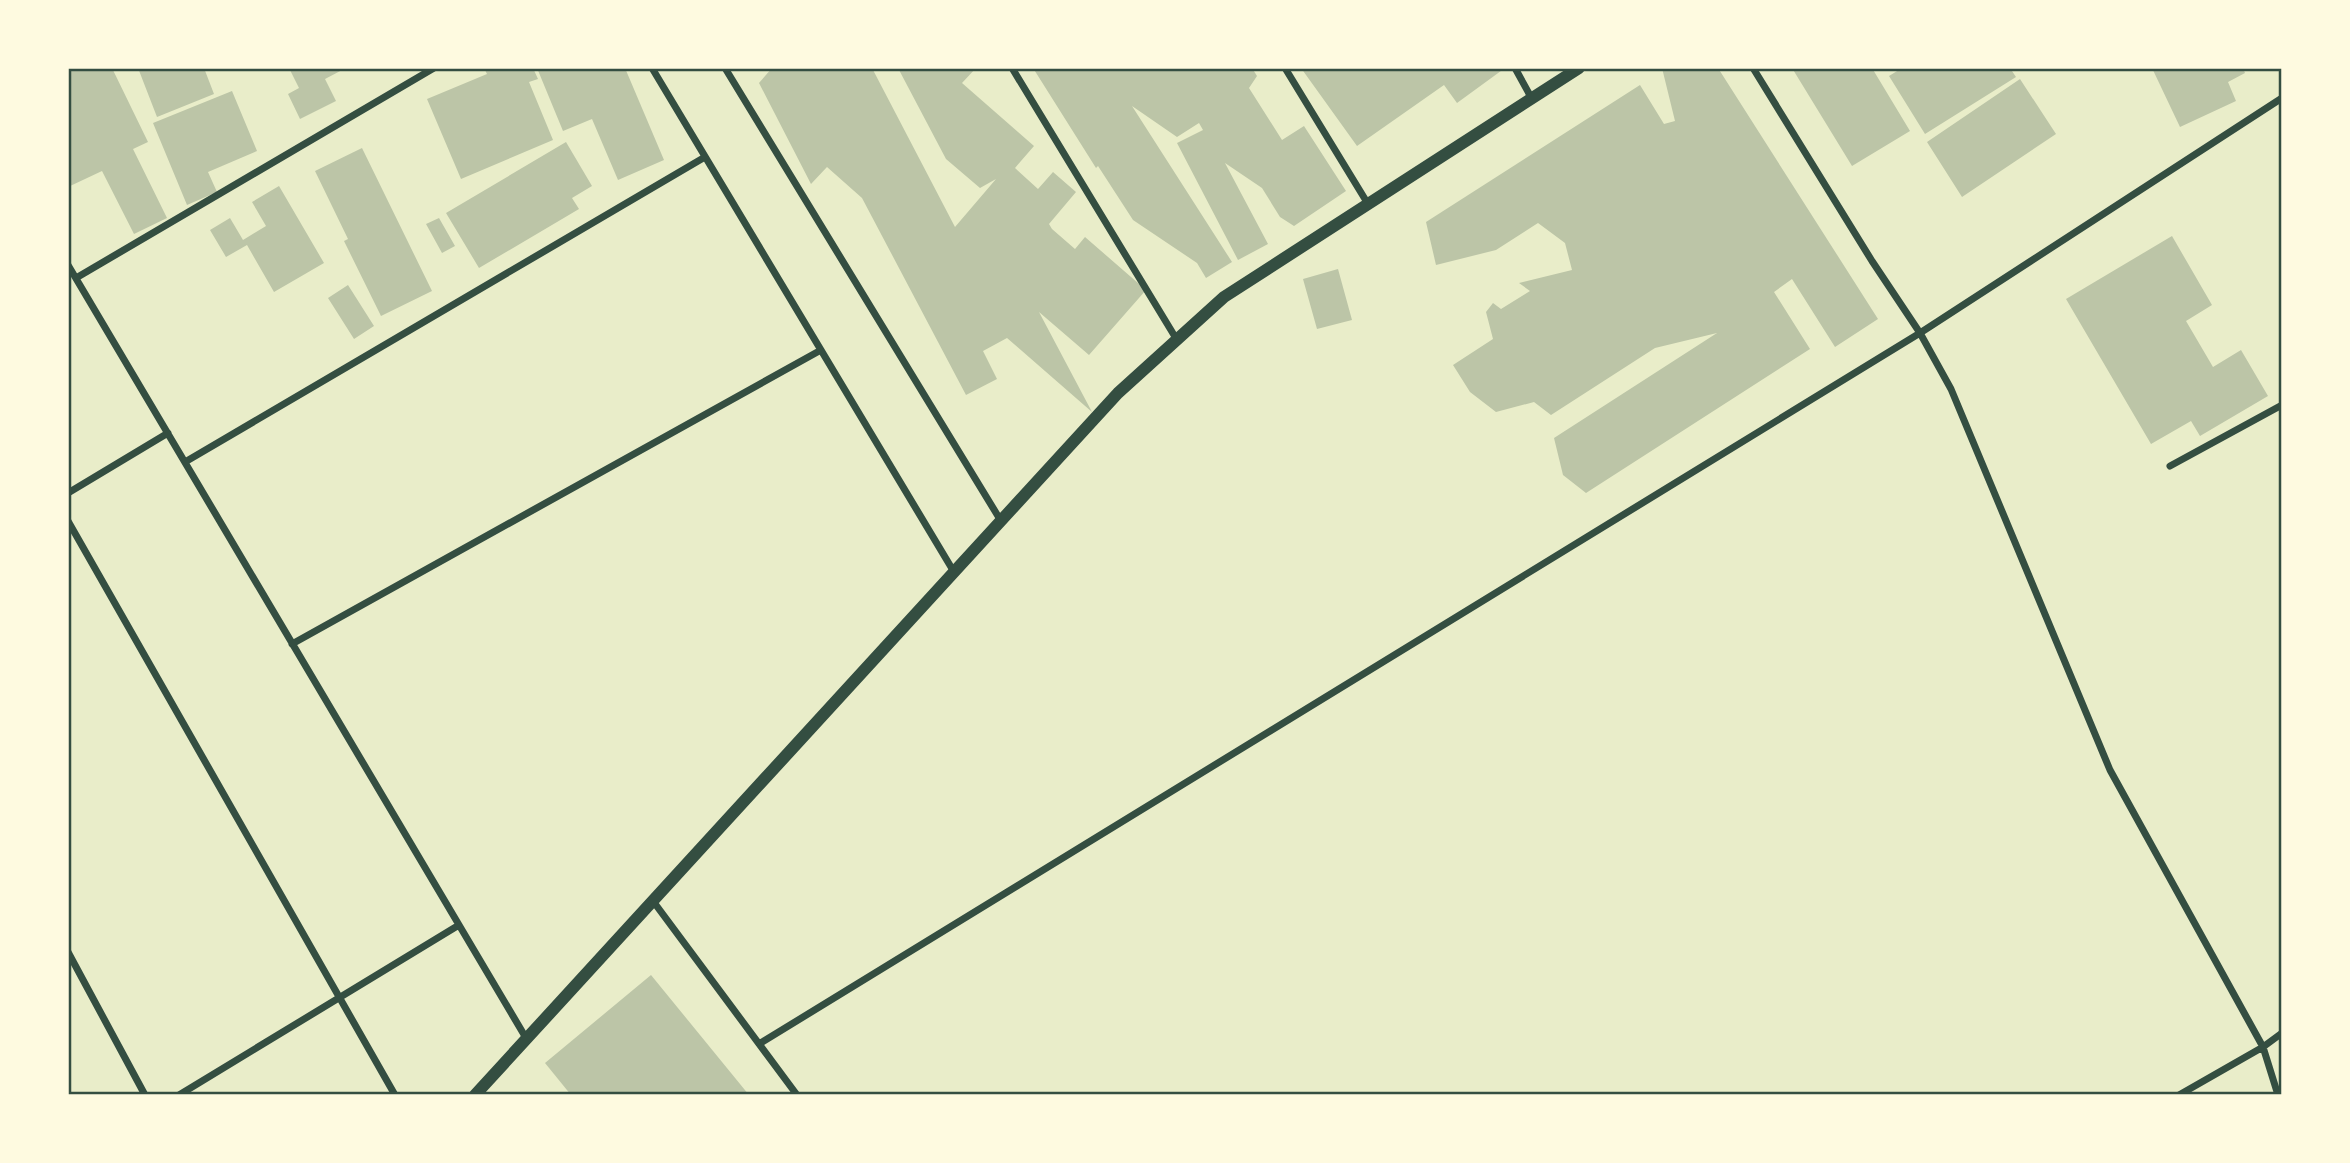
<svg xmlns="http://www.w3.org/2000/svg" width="2350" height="1163" font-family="Manrope,sans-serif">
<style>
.building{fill:#bcc5a7}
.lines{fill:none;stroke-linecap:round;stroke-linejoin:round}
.minor{stroke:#344e41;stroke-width:7}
.tertiary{stroke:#344e41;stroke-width:12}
.neatline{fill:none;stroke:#344e41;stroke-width:2.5}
</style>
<rect width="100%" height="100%" fill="#e9edc9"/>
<path class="building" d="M68 68H112L148 142 133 149 167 218 134 234 102 171 68 187Z
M138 68H204L214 94 157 117Z
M289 68H346L325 79 336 101 300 119 288 94 299 88Z
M484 68H533L538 79 529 82 553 140 461 179 427 99 487 74Z
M537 68H625L664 160 618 180 592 119 563 131Z
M772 68H872L955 227 996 179 980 188 946 159 898 68H976L962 83 1034 146 1015 168 1038 189 1053 172 1076 192 1049 224 1052 229 1075 249 1085 237 1146 290 1089 355 1039 312 1092 412 1007 338 983 351 997 379 966 395 862 198 827 167 811 184 759 83Z
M1033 68H1252L1257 76 1249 88 1282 140 1304 126 1346 191 1294 226 1280 217 1262 188 1225 163 1268 244 1238 260 1177 143 1203 130 1199 123 1177 137 1132 106 1232 262 1206 278 1197 263 1133 220 1098 166 1096 168Z
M1301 68H1505L1457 103 1444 85 1357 146Z
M1662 68H1718L1878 319 1835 347 1792 279 1774 292 1810 349 1586 493 1563 475 1554 438 1717 333 1655 348 1551 415 1534 402 1496 412 1470 392 1453 365 1493 339 1486 312 1493 303 1501 309 1530 291 1519 283 1572 270 1565 243 1538 223 1496 250 1436 265 1426 222 1640 85 1664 124 1675 121Z
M1792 68H1872L1910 131 1852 166Z
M1902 68H2010L2016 77 1925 134 1889 76Z
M2152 68H2243L2245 73 2228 82 2236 101 2180 127Z
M2020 79 2056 134 1962 197 1927 142Z
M232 91 257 151 208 172 217 192 187 205 153 123Z
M566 142 592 186 572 198 579 209 479 268 446 213Z
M362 148 432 291 381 316 344 241 348 239 315 171Z
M279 186 324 263 274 292 247 245 226 257 210 230 230 218 243 240 266 226 252 202Z
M439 218 455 246 442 253 426 224Z
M2172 236 2212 305 2186 321 2213 367 2241 350 2268 396 2200 436 2191 421 2151 444 2066 299Z
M1338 269 1352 320 1317 329 1303 279Z
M348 285 374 326 354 339 328 298Z
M651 975 749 1095H571L545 1063Z"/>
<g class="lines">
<path class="minor" d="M652 68 954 572
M725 68 1001 521
M1012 68 1177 340
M1285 68 1368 204
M1515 68 1532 99
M1753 68 1872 261 1920 333 1951 389 2110 770 2263 1047 2278 1095
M68 265 526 1038
M76 278 434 68
M185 462 705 157
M2170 466 2282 405
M68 493 168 433
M68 521 395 1095
M292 644 821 350
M653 901 797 1095
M68 952 145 1095
M759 1044 1920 333 2282 98
M179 1095 459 925
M2179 1095 2263 1047 2282 1033"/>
<path class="tertiary" d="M475 1095 1118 393 1224 297 1579 68"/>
</g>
<rect width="2350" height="1163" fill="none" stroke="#fefae0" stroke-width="140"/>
<rect x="70" y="70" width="2210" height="1023" class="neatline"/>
</svg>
